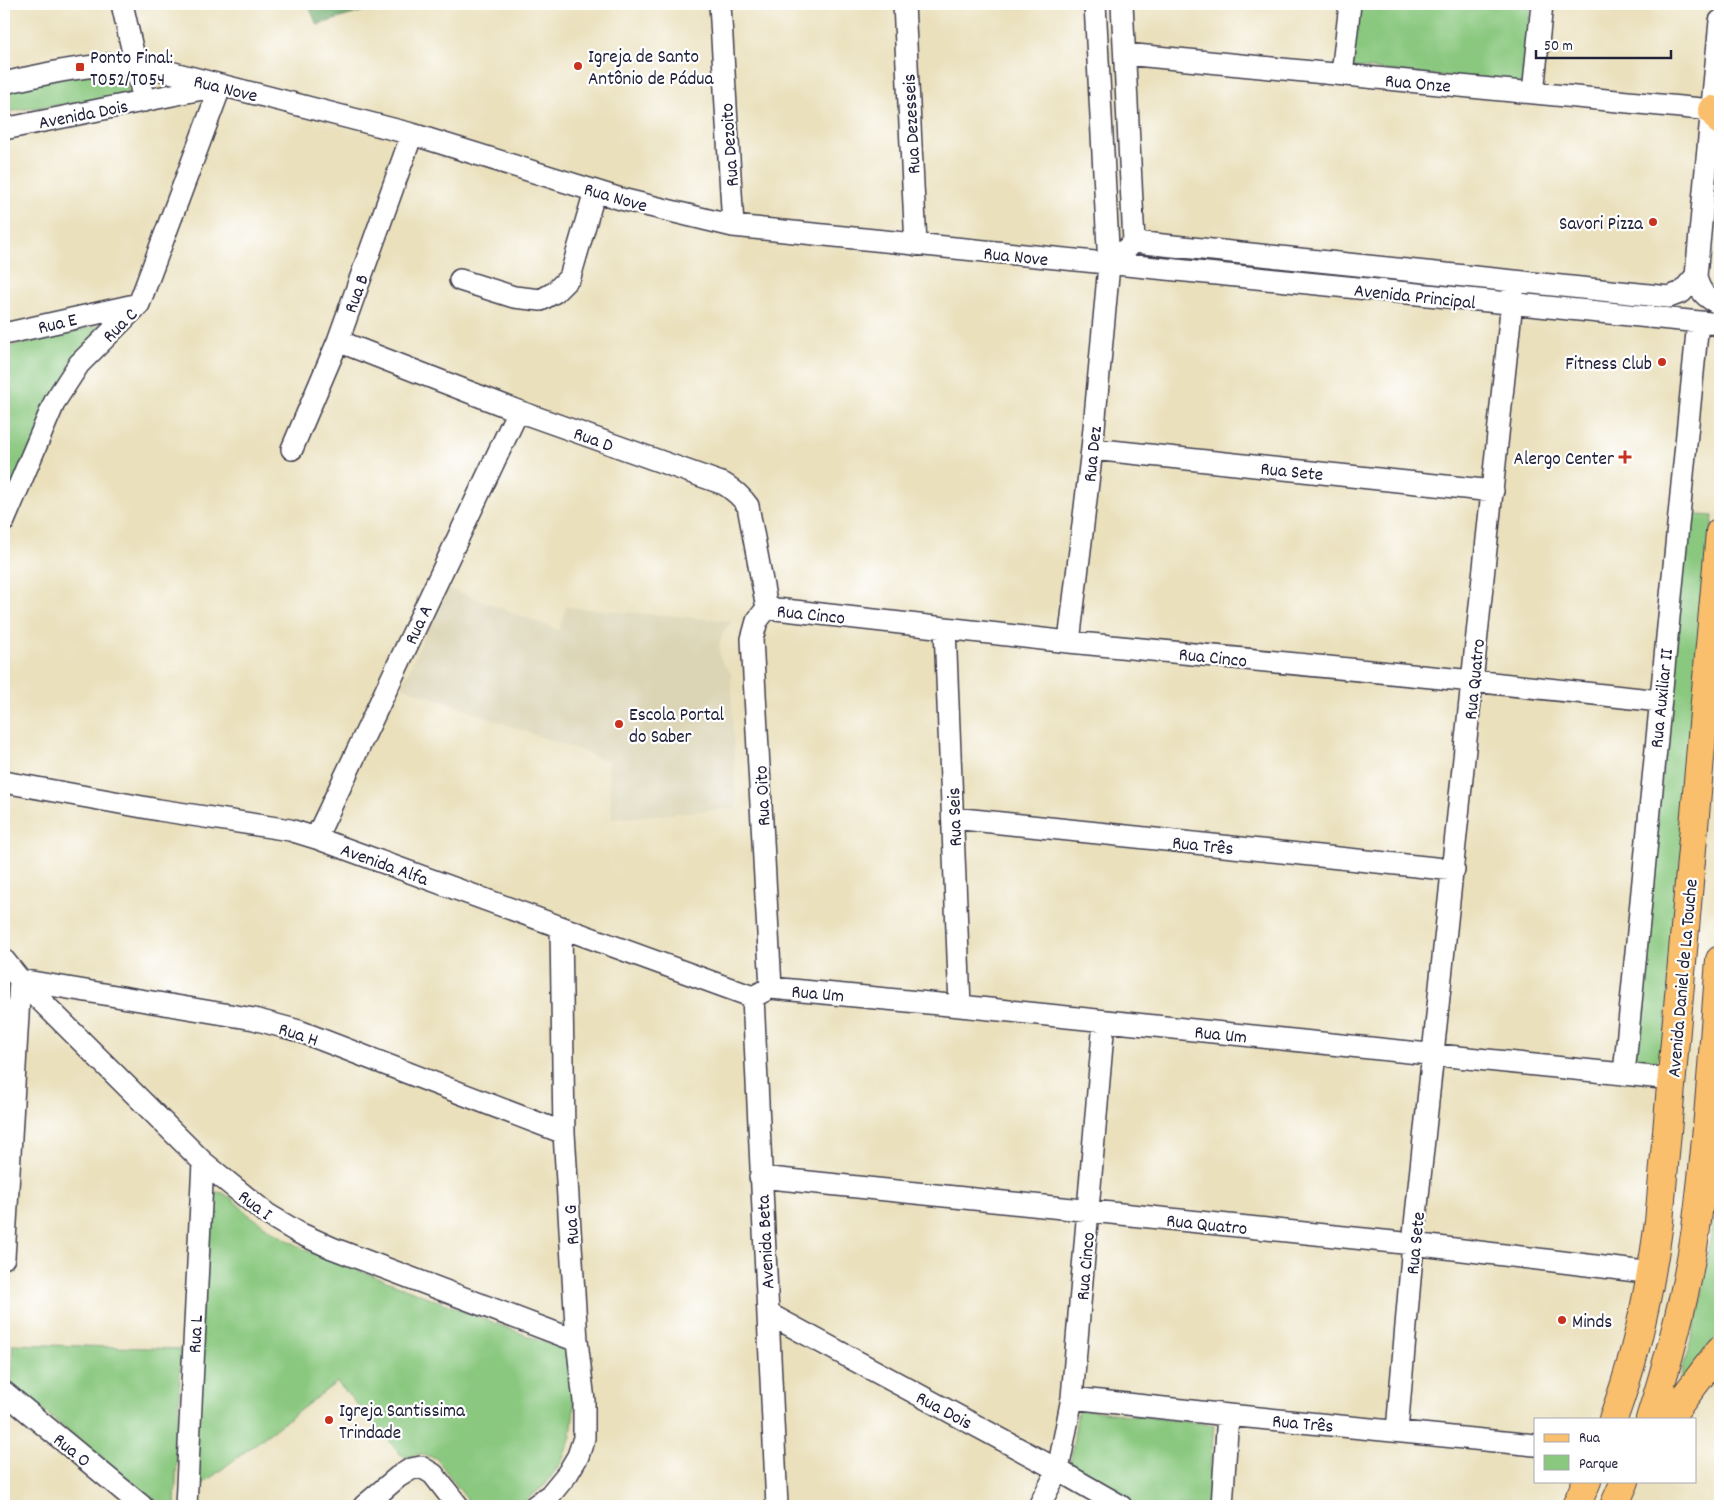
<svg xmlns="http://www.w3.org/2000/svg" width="1724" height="1510" font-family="Dekko,sans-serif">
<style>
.built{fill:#dbd4b5}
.green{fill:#8ac87f;stroke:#56755d}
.forest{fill:#6fac6e;stroke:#486754}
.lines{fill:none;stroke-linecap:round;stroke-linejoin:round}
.minor-casing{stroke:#403e4e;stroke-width:24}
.major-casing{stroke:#403e4e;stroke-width:30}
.minor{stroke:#fff;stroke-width:21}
.major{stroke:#f9bf6d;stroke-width:28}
.poi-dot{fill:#c8321e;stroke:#fff;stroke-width:2}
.labels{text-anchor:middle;stroke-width:4.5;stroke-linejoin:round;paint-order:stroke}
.poi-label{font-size:19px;fill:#22223b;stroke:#fff;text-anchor:start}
.street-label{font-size:19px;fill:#22223b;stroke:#fff}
</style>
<rect width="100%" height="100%" fill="#fff"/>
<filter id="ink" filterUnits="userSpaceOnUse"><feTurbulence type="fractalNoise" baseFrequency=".02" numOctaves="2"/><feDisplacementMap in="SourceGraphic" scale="10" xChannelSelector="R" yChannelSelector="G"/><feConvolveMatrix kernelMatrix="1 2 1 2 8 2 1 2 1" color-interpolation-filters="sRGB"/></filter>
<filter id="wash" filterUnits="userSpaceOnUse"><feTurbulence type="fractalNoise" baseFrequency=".0096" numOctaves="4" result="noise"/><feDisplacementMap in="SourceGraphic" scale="20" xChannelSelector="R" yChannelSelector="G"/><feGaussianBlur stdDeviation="1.12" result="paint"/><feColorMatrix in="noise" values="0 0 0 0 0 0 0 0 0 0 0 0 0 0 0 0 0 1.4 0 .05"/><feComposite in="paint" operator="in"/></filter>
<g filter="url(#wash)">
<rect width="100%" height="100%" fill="#eae0bc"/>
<path class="built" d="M445 587 559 630 566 607 732 621 724 631 719 644 720 656 723 664 731 673 736 808 612 819 608 761 402 687Z"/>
<path class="green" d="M1360 4H1531L1522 84 1353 67Z
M78 74 126 76 129 97 24 109 4 113V90Z
M113 322 4 499V348Z
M1687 514 1713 516 1663 1054 1652 1064 1634 1063Z
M1720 1169V1333L1678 1385 1701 1304Z
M217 1192 223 1193 231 1198 248 1214 275 1233 304 1249 567 1351 574 1408 571 1436 562 1461 545 1485 518 1506H472L436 1458 420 1454 404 1458 337 1382 192 1492 208 1197 212 1193Z
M13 1344 181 1349 175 1506H162L11 1385Z
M1078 1409 1214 1425 1207 1506H1138L1070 1467Z"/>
<path class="forest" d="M308 4H387L317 25Z"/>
</g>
<g filter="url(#ink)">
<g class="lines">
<g class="minor-casing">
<path id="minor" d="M122 4 144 101
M720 4 733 226
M904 4 916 245
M1122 4 1134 242
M1720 21 1696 276C1699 292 1706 298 1720 304
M1125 54 1712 110
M1342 74 1350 4
M4 83C48 73 90 64 135 63L412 134 621 199 733 226 1720 324
M1533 93 1542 4
M4 129 217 86
M1109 265 1134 242 1669 297 1682 292 1696 276
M460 280 514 297 541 300 555 292 570 277 595 191
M4 334 139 304
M338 341 518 411 724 484C734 490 741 496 748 506L767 608
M292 449 338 341 412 134
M1092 449 1493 491
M4 521 55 401 79 364 139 304 221 85
M767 608 1069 642 1473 681 1660 701
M767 608 757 621 752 639 771 988
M945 628 960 1006
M1069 642 1092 449 1109 265 1095 4
M4 782 159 810 290 830 316 838 753 997
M953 818 1454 870
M316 838 518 411
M4 960 20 980 203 1162 267 1214 299 1233 332 1248 577 1341
M771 988 960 1006 1672 1079
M766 990 753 997 777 1506
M1624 1074 1698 322
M760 1177 1413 1244 1653 1273
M4 1258 20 980 254 1019 299 1031 564 1133
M769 1314 1058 1470 1121 1506
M4 1392 142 1506
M1072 1398 1228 1415 1535 1445
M1397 1431 1413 1244 1514 282
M186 1506 203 1162
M364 1506 398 1477 411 1469 421 1467 433 1474 458 1506
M535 1506 550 1495 568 1473 578 1456 584 1438V1401L577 1341 564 1133 561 927
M1039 1506 1058 1470 1072 1398 1104 1021
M1222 1506 1228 1415"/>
</g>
<g class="major-casing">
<path id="major" d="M1712 110 1720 121
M1613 1419C1637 1355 1650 1289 1659 1222L1720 532
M1650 1419C1670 1356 1687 1293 1696 1228 1708 1139 1713 1049 1720 960
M1668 1419 1720 1350
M1576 1506 1587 1481
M1614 1506 1625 1481"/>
</g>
<use href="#minor" class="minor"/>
<use href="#major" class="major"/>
</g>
</g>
<g class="poi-dot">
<circle cx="578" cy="66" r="5"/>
<rect x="75" y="62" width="10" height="10" rx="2.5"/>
<circle cx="1653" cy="222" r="5"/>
<circle cx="1662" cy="362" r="5"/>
<path d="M1622.5 449.5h5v5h5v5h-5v5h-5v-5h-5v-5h5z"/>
<circle cx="619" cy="724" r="5"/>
<circle cx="1562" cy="1320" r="5"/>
<circle cx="329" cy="1420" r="5"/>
</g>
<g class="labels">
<g class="poi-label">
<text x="588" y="62">Igreja de Santo<tspan x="588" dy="22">Antônio de Pádua</tspan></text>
<text x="90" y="63">Ponto Final:<tspan x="90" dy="22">T052/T054</tspan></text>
<text x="1643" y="229" text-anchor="end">Savori Pizza</text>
<text x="1652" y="369" text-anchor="end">Fitness Club</text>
<text x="1614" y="464" text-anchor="end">Alergo Center</text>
<text x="629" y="720">Escola Portal<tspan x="629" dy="22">do Saber</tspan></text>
<text x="1572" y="1327">Minds</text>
<text x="339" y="1416">Igreja Santissima<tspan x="339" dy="22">Trindade</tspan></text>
</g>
<g class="street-label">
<text transform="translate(1418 82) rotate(5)" y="7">Rua Onze</text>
<text transform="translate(226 87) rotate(14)" y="7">Rua Nove</text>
<text transform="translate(83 113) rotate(-11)" y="7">Avenida Dois</text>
<text transform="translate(910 124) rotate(-93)" y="7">Rua Dezesseis</text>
<text transform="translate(728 145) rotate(-94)" y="7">Rua Dezoito</text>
<text transform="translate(616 196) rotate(16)" y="7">Rua Nove</text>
<text transform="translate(1016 255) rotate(6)" y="7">Rua Nove</text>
<text transform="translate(355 293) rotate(-70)" y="7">Rua B</text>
<text transform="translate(1415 295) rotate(6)" y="7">Avenida Principal</text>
<text transform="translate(57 322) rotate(-13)" y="7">Rua E</text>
<text transform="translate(119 324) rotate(-45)" y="7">Rua C</text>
<text transform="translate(594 438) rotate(20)" y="7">Rua D</text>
<text transform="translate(1091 454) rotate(-84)" y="7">Rua Dez</text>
<text transform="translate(1292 470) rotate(6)" y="7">Rua Sete</text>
<text transform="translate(811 613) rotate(6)" y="7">Rua Cinco</text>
<text transform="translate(417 624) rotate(-65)" y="7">Rua A</text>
<text transform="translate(1213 656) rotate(6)" y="7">Rua Cinco</text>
<text transform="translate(1473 679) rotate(-84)" y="7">Rua Quatro</text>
<text transform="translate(1660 698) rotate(-84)" y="7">Rua Auxiliar II</text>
<text transform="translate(761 796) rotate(-93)" y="7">Rua Oito</text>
<text transform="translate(953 817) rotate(-92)" y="7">Rua Seis</text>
<text transform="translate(1203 844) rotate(6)" y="7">Rua Três</text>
<text transform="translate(385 863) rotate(20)" y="7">Avenida Alfa</text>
<text transform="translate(1681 978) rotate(-85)" y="7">Avenida Daniel de La Touche</text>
<text transform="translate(818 992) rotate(5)" y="7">Rua Um</text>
<text transform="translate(299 1033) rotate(18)" y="7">Rua H</text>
<text transform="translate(1221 1033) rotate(6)" y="7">Rua Um</text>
<text transform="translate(256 1204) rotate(37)" y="7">Rua I</text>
<text transform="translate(1207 1223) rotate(6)" y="7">Rua Quatro</text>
<text transform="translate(570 1225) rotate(-94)" y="7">Rua G</text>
<text transform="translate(764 1242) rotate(-93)" y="7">Avenida Beta</text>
<text transform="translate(1414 1243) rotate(-84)" y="7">Rua Sete</text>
<text transform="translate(1084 1266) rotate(-85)" y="7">Rua Cinco</text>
<text transform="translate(194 1334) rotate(-87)" y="7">Rua L</text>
<text transform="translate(945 1409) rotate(28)" y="7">Rua Dois</text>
<text transform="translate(1303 1422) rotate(5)" y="7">Rua Três</text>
<text transform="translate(73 1449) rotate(39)" y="7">Rua O</text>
</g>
</g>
<rect width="1724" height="1510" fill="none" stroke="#fff" stroke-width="20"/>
<rect x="1534" y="1418" width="162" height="65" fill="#ffffff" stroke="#a7a7b1"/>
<rect x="1544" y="1434" width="25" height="8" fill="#f9bf6d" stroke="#a7a7b1"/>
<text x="1579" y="1442" font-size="15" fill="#22223b">Rua</text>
<rect x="1544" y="1455" width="25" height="15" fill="#8ac87f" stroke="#a7a7b1"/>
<text x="1579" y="1468" font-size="15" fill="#22223b">Parque</text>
<path d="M1536 50v8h135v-8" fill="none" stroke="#22223b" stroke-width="2.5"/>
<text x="1544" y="50" font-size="15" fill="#22223b" stroke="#ffffff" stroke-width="4" paint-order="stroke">50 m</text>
</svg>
